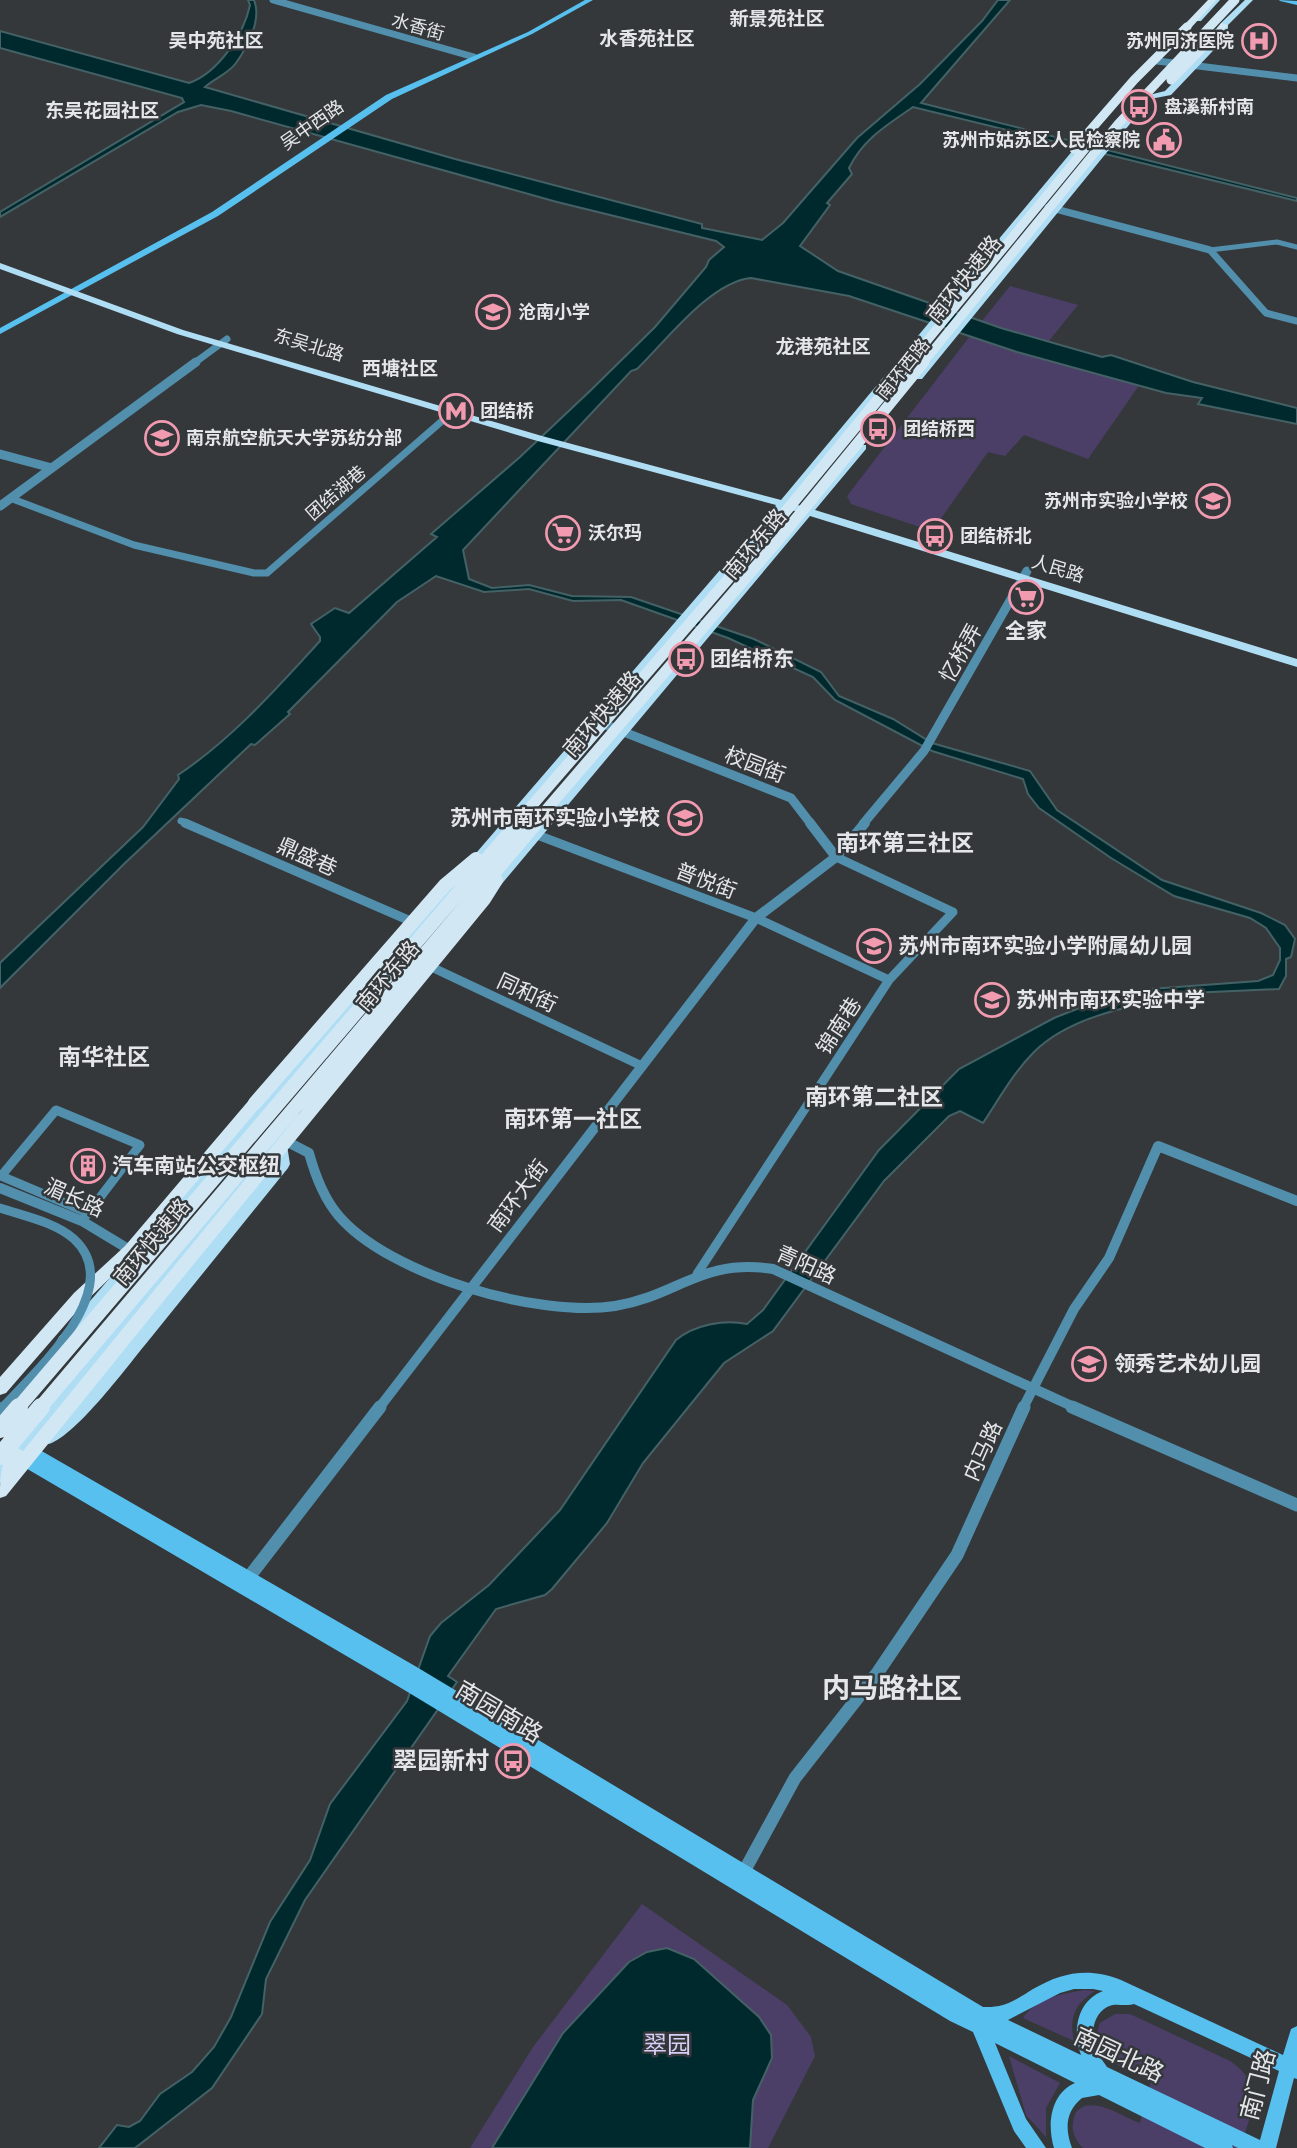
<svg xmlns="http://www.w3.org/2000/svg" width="1297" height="2148" font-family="Commissioner,'Noto Sans SC',sans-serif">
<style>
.green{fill:#4b3f68}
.water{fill:#00292e;stroke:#446266;stroke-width:2}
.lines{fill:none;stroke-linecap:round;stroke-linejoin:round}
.minor-far2{stroke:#528fac;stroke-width:5}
.minor-far1{stroke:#528fac;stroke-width:7}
.minor{stroke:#528fac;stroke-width:9}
.tertiary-far3{stroke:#528fac;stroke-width:7}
.tertiary-far2{stroke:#528fac;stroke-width:9}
.tertiary-far1{stroke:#528fac;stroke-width:10}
.tertiary{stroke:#528fac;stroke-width:13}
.secondary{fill:#57c0ee;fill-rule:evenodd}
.primary{fill:#aeddf4;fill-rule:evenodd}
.trunk{fill:#d1e8f4;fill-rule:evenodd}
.minor-bridge-far1{stroke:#528fac;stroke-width:9}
.minor-bridge{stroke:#528fac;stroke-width:11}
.trunk-bridge-far3{stroke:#d1e8f4;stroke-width:9}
.trunk-bridge-far2{stroke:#d1e8f4;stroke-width:11}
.trunk-bridge-far1{stroke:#d1e8f4;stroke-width:14}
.trunk-bridge{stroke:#d1e8f4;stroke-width:18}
.labels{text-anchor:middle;stroke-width:5;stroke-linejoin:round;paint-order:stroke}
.far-street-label{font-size:18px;fill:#e4e6e9;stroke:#34383b}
.far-poi-label{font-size:18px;font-weight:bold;fill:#e4e6e9;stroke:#34383b;text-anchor:start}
.far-neighbourhood-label{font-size:19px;font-weight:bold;fill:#e4e6e9;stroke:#34383b}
.street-label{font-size:21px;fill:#e4e6e9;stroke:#34383b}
.poi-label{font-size:21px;font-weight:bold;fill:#e4e6e9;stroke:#34383b;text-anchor:start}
.neighbourhood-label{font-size:23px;font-weight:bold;fill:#e4e6e9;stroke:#34383b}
.near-street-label{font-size:24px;fill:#e4e6e9;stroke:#34383b}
.near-poi-label{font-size:24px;font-weight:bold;fill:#e4e6e9;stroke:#34383b;text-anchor:end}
.near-park-label{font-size:24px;fill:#d7cdf6;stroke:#34383b}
.near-neighbourhood-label{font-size:28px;font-weight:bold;fill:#e4e6e9;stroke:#34383b}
</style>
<rect width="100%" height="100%" fill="#34383b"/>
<path class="green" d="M1010 286 1078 305 1048 342 982 321Z
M970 336 1017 352 1140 384 1088 459 1024 435 1005 456 988 452 932 531 851 504 847 496Z
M642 1904 787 2005 811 2037 815 2056 768 2148H470L533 2047Z
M1085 1990 1095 1991C1074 2004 1069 2018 1074 2041L1023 2018C1037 1997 1063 1994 1085 1990Z
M1115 2014H1130L1230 2061C1267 2087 1251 2111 1240 2148H1083C1072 2137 1070 2126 1076 2112 1092 2094 1122 2117 1140 2123L1151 2081C1126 2069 1086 2058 1100 2023Z
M1009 2056 1060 2083 1046 2108V2137L1026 2115Z"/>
<path class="water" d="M248 0H254C262 19 248 46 236 63 229 73 214 79 205 87L455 159 702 224V228L762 240 783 223 857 138 920 84 982 21 998 0H1010L921 103 1297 198V201L913 107C887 125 863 139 849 168L852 174 827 203 830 205 800 246 838 271 1001 328 1102 357 1111 355 1193 382 1297 408V424L1198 404 1202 398 1166 393 1017 352 849 296 751 278C710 282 666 341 637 369L631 371 463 550 469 579 492 588 529 585 572 596 631 597 754 639 821 672 839 696 893 719 932 743 1030 771 1057 810 1162 880 1261 913 1285 925 1295 939 1291 957 1286 959V976L1279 989 1168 994V999C1123 1007 1067 1019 1034 1052 1013 1073 999 1099 983 1123L960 1111 949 1116 884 1181 773 1331 724 1363 643 1463 607 1523 552 1589 545 1595 496 1609 448 1676 457 1682 305 1900 266 1979 262 2014 212 2088 135 2148H99L117 2125 129 2127 140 2121 160 2094 192 2072 214 2047 231 2017 270 1922 310 1860 330 1804 407 1701 430 1636 441 1623 489 1585 560 1510 676 1340C694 1325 724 1319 747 1324L763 1310 879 1150 959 1069 1054 1018 1123 991 1258 981 1273 975 1280 960V948L1266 928 1250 918 1174 896 1111 858 1039 808 1028 794 1023 779 932 751 835 700 813 677 728 638 621 600 573 601 529 589 484 592 436 576 397 602 288 712 290 714 255 745 251 744 124 864 0 988V963L143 827 179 779 178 775C232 739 275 690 320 641V637L311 624 335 608 349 613 437 537 431 534 520 457 591 390 655 327 706 267 709 260 724 247 716 241 557 202 231 111 201 105 178 112 0 217V212L184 102 182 98 0 48V31L189 83C218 73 244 34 250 5Z
M667 1948 694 1959 759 2017 771 2035 772 2058 753 2100 750 2148H492L563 2033 629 1962 647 1952Z"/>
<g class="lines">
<path class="minor-far2" d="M1210 250 1277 242 1297 247"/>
<path class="minor-far1" d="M10 498 134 545 254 573H267L457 408
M181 821 189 824"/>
<path class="minor" d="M185 823 415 923
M532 833 756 918 889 980
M425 964 642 1066
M82 1221 140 1145 56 1110 1 1176 86 1212
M697 1274 889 980 953 912 836 857"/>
<path class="tertiary-far3" d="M273 0 474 57
M1157 61 1297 78
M1048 207 1210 250 1266 313 1297 321
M193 364 227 339"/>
<path class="tertiary-far2" d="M0 454 52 468
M0 506 196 362
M596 721 791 798 811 824
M863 824 924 751 1027 571"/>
<path class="tertiary-far1" d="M810 823 836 857
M282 1139 309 1153C315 1175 323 1197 338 1215 388 1275 539 1318 615 1306 677 1296 702 1258 773 1269L1076 1408
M0 1188 82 1221 130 1250
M379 1408 756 918 836 857 865 823
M1023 1408 1074 1309 1109 1258 1158 1146 1297 1201"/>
<path class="tertiary" d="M1072 1407 1297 1505
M246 1581 380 1407
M741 1877 795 1778 878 1672 957 1555 1024 1407"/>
<path class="secondary" d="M585 0H593L532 34 392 99 218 216 0 334V328L212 212 386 95 528 32Z
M1279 0 1297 1V5L1280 1Z
M26 1442 415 1666 983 2007C988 2007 994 2007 999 2006 1011 2004 1023 1995 1033 1989 1062 1972 1089 1967 1121 1980L1283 2055 1291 2029 1297 2026V2079L1294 2078 1276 2148H1238L1232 2145 1233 2148H1205L1099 2095 1082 2098C1065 2112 1065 2129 1072 2148H1054C1047 2125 1050 2094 1075 2083L995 2043 1026 2119 1046 2148H1026L1014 2131 973 2032 950 2021 401 1688 12 1460 10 1455 12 1450H20L21 1444ZM1074 1989H1093L1103 1991C1077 2001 1072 2031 1081 2055L1008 2020 1060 1993ZM1134 2004 1279 2071 1260 2140 1107 2067C1104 2062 1100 2058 1098 2053 1090 2039 1091 2016 1107 2007 1115 2002 1125 2007 1134 2004Z"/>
<path class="primary" d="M1212 0H1220L1201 21H1195V17Z
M1245 0H1253L1228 25V35L1171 95 1145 100V96L1165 91 1221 33V23Z
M1140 101 1147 103 922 379H914V375Z
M1084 137 1091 139 790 503 805 507 858 445H866V449L815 510 1297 659V667L810 516 495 892H485L484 889 485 886 801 513 785 508 69 1347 64 1349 59 1347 56 1342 59 1337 776 505 534 440 177 334 0 269V263L183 330 542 436 781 500Z
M295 1113 300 1115 302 1119 286 1139 290 1164 288 1168C242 1225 195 1283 149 1340 128 1365 78 1434 49 1444L43 1442 41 1437 6 1481 0 1483V1464L81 1362 290 1115ZM274 1154 276 1163 103 1372 69 1410 48 1428Z"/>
<path class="trunk" d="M1208 0H1216L1190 29H1184V25Z
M1221 23 1228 25 1219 36H1213L1212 34Z
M255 1097 260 1099 262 1103 260 1107 135 1254 84 1303 6 1393 0 1395V1377L74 1293 125 1246 250 1099Z
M166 1281 171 1282 174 1287 171 1292 6 1496 0 1498C0 1480 0 1455 16 1447L23 1451 161 1282Z"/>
<path class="minor-bridge-far1" d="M0 1208C24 1216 55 1222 74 1239 128 1289 35 1372 2 1408"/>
<path class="minor-bridge" d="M0 1410 3 1407"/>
<path class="trunk-bridge-far3" d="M1171 80 1216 34
M1074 149 1134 80 1187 27
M908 364 1089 144
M922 364 1118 124 1235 0"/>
<path class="trunk-bridge-far2" d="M516 824 768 533 909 362
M534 824 781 537 924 362"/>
<path class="trunk-bridge-far1" d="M255 1103 445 885 476 859
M166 1287 484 899 496 880
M18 1408 518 823
M40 1408 536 823"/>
<path class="trunk-bridge" d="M0 1429 19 1407
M0 1456 41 1407"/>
</g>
<defs>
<g id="hospital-ring" transform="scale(1.75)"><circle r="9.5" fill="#34383b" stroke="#f29ab0" stroke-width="1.5"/><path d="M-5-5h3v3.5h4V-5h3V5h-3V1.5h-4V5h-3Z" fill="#f29ab0"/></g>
<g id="bus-ring" transform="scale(1.75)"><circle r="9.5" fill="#34383b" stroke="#f29ab0" stroke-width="1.5"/><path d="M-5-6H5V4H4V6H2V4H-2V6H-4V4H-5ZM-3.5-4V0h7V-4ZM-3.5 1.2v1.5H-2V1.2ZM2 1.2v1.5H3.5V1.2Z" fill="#f29ab0"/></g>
<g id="civic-ring" transform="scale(1.75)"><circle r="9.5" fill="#34383b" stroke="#f29ab0" stroke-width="1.5"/><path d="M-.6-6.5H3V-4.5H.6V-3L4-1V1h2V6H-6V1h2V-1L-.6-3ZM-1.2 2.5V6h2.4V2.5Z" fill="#f29ab0"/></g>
<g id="school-ring" transform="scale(1.75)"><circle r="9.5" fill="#34383b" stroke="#f29ab0" stroke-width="1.5"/><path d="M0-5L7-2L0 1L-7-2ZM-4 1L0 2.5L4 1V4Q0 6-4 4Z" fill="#f29ab0"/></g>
<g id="metro-ring" transform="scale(1.75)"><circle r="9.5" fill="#34383b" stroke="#f29ab0" stroke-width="1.5"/><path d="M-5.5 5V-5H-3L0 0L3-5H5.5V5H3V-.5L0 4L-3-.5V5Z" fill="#f29ab0"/></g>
<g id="university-ring" transform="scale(1.75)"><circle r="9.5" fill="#34383b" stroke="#f29ab0" stroke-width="1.5"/><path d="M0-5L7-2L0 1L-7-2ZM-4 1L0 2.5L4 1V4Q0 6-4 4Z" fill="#f29ab0"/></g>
<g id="supermarket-ring" transform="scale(1.75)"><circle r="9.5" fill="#34383b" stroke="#f29ab0" stroke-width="1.5"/><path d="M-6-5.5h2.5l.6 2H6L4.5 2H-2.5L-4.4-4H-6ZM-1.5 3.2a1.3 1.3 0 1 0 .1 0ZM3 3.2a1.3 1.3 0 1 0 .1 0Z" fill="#f29ab0"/></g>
<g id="building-ring" transform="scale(1.75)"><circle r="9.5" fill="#34383b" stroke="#f29ab0" stroke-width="1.5"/><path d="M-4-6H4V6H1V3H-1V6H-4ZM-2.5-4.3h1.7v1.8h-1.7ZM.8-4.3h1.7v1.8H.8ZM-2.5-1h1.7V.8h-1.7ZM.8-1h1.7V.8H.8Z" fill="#f29ab0"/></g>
</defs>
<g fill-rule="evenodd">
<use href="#hospital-ring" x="1259" y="41"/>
<use href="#bus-ring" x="1139" y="107"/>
<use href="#civic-ring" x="1164" y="140"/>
<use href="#school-ring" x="493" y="312"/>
<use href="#metro-ring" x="456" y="411"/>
<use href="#bus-ring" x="878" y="429"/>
<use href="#university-ring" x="162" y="438"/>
<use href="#school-ring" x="1213" y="501"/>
<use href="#supermarket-ring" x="563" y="533"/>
<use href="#bus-ring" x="935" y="536"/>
<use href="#supermarket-ring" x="1026" y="597"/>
<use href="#bus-ring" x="686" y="659"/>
<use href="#school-ring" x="685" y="818"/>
<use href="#school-ring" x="874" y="946"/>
<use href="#school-ring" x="992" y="1000"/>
<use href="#building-ring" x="88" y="1166"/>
<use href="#school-ring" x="1089" y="1364"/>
<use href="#bus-ring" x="513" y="1761"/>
</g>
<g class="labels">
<g class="far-street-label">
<text transform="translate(418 27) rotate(16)" y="6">水香街</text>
<text transform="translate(312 125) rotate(-35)" y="6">吴中西路</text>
<text transform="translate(309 345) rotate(17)" y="6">东吴北路</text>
<text transform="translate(903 369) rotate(-51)" y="6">南环西路</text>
<text transform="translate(336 493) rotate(-41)" y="6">团结湖巷</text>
<text transform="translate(1058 569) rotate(17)" y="6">人民路</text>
</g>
<g class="far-poi-label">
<text x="1234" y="47" text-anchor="end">苏州同济医院</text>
<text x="1164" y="113">盘溪新村南</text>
<text x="1140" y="146" text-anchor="end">苏州市姑苏区人民检察院</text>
<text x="518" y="318">沧南小学</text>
<text x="480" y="417">团结桥</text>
<text x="903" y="435">团结桥西</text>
<text x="186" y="444">南京航空航天大学苏纺分部</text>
<text x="1188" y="507" text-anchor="end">苏州市实验小学校</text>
<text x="588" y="539">沃尔玛</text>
<text x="960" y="542">团结桥北</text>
</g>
<g class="far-neighbourhood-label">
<text x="777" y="25">新景苑社区</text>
<text x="647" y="45">水香苑社区</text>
<text x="216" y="47">吴中苑社区</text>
<text x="102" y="117">东吴花园社区</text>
<text x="823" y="353">龙港苑社区</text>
<text x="400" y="375">西塘社区</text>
</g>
<g class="street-label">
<text transform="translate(964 279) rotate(-51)" y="7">南环快速路</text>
<text transform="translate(755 544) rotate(-50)" y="7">南环东路</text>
<text transform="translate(961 653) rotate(-61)" y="7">忆桥弄</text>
<text transform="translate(602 714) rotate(-49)" y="7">南环快速路</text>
<text transform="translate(755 765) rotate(21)" y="7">校园街</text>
<text transform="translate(307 857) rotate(24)" y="7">鼎盛巷</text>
<text transform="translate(706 881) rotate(21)" y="7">普悦街</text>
<text transform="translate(388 976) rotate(-50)" y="7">南环东路</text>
<text transform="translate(527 993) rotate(25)" y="7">同和街</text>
<text transform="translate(839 1026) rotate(-57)" y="7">锦南巷</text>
<text transform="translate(518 1196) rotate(-53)" y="7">南环大街</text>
<text transform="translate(74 1198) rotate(24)" y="7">湄长路</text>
<text transform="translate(152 1242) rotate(-50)" y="7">南环快速路</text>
<text transform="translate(806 1265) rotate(24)" y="7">青阳路</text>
<text transform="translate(983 1451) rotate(-66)" y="7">内马路</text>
</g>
<g class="poi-label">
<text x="1026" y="638" text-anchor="middle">全家</text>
<text x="710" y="666">团结桥东</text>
<text x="660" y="825" text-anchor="end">苏州市南环实验小学校</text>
<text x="898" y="953">苏州市南环实验小学附属幼儿园</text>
<text x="1016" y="1007">苏州市南环实验中学</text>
<text x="112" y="1173">汽车南站公交枢纽</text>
<text x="1114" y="1371">领秀艺术幼儿园</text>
</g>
<g class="neighbourhood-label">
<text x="905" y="851">南环第三社区</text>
<text x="104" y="1065">南华社区</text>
<text x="874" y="1105">南环第二社区</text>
<text x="573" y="1127">南环第一社区</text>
</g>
<g class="near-street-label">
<text transform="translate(499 1712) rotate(31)" y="8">南园南路</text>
<text transform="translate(1119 2055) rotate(25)" y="8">南园北路</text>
<text transform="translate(1258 2085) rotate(-75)" y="8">南门路</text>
</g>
<g class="near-poi-label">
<text x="489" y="1769">翠园新村</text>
</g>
<g class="near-park-label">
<text x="667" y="2053">翠园</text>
</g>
<g class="near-neighbourhood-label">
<text x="892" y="1698">内马路社区</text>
</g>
</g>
</svg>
